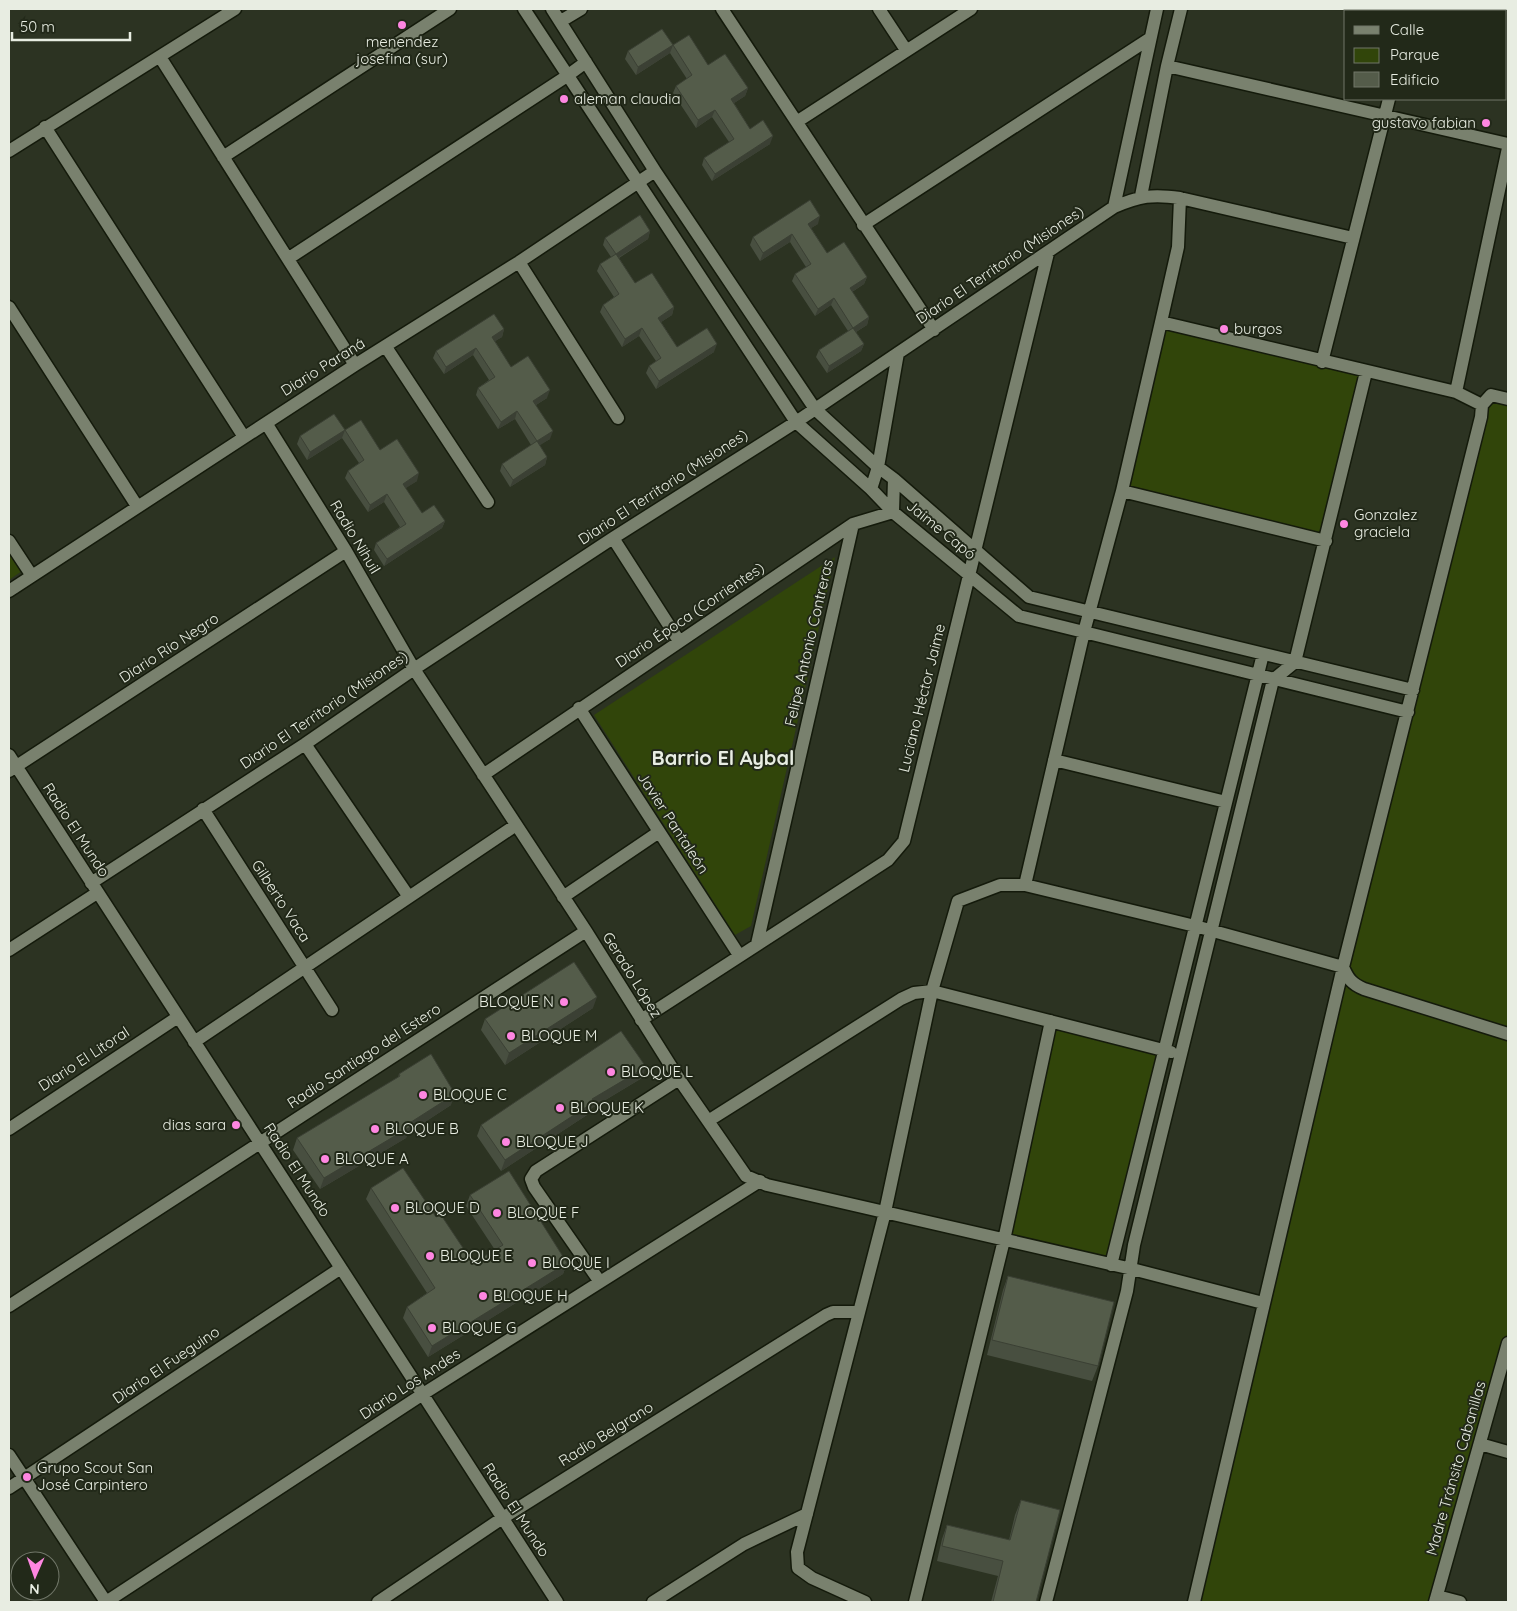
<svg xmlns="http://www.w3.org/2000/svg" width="1517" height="1611" font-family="Quicksand,sans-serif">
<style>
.green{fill:#31450a}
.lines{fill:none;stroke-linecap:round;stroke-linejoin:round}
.minor-casing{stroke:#141a0b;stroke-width:15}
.minor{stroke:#79816e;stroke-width:12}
.wall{fill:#484f40}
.shaded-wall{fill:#3b4034}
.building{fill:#545c4a;stroke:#3b4034}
.poi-dot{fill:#fe86e1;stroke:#222919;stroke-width:2}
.labels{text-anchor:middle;stroke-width:4;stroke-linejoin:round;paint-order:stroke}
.poi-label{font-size:15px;fill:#e8ede2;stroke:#222919;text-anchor:start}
.street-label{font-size:15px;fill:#e8ede2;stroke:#222919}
.district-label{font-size:20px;font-weight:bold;fill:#e8ede2;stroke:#222919}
</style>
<rect width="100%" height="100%" fill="#2c3322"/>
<path class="green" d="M1161 324 1366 372 1326 541 1122 491Z
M1491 395 1508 399V1332L1432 1602H1195L1257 1330Z
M9 553 22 571 9 580Z
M835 557 751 926 735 935 594 715Z
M1052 1021 1164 1051 1111 1264 997 1238Z"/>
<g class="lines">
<g class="minor-casing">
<path id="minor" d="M524 9 796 422 871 489 893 512 1019 616 1408 712
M552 9 655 171 815 409 878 467 894 479 1029 597 1413 690
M722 9 934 330
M879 9 906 50
M1410 11 1411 9
M561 21 581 9
M160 57 355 365
M1167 66 1508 144
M798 121 971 9
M45 127 244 437
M9 151 235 9
M223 157 450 9
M1141 196 1167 66 1181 9
M1114 207 1157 9
M863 225 1149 39
M289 258 567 76 586 62
M519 262 618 418
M9 307 137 506
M1161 322 1456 392 1482 405
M386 347 488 502
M1322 362 1389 99
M1456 392 1508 148
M266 423 346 551 414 669 586 931 679 1079 746 1176 767 1185 1132 1269 1263 1303
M871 489 878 467 898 353
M1122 491 1326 541
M613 538 679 641
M9 541 32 576
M9 591 355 365 519 262 655 171
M579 708 739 955
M305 744 409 897
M9 755 557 1602
M1054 760 1226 802
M9 771 346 551
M483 775 853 524 893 512 894 479
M203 809 332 1010
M91 883 305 744 414 669 613 538 796 422 1114 207C1140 196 1152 194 1180 198L1353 238
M1025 885 1084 632 1122 491 1161 322 1178 247 1180 198
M563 897 659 832
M757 944 853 524
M9 950 97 893
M641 1020 888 860 904 841 1048 253
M194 1042 516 825
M708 1121 901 999 914 993 932 991 1171 1052
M9 1129 178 1017
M1111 1265 1263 654
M600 1282 534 1187 531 1179 536 1171 679 1079
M9 1306 586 931
M1480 1444 1508 1452
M9 1455 106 1602
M9 1488 341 1268
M1437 1596 1460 1602
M106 1602 423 1394 760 1181
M378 1602 501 1519 826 1315 833 1312H859
M653 1602 744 1544 807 1514
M865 1602 812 1578 798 1568 797 1552 885 1212 932 991 958 901 1000 885H1025L1195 926 1343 967C1348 979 1352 984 1364 989L1508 1034
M915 1602 1004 1240 1051 1021
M1046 1602 1127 1291 1134 1245 1273 680 1295 662 1366 372
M1194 1602 1343 967 1481 417 1482 405 1491 395 1508 399
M1435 1602 1508 1343"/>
</g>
<use href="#minor" class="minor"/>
</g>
<path class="wall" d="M673 45 708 65 748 88 745 96 734 103 750 129 770 144 712 181 702 165 704 158 729 142 712 117 696 128 673 93 676 86 687 79 670 53 636 75 625 59 628 51Z
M818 224 811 228 827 253 867 277 864 284 852 292 869 317 867 325 856 332 864 344 861 351 827 373 816 357 819 350 848 331 831 305 815 316 792 281 795 274 806 267 790 242 760 261 750 245 753 237Z
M650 231 648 239 619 258 635 283 674 307 672 315 661 322 677 347 714 352 656 389 646 373 649 366 656 361 639 336 622 347 600 312 603 305 614 297 597 271 600 264 611 257 603 245 605 238Z
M504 329 502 337 495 341 511 367 547 398 536 405 550 439 539 445 547 457 545 465 510 487 500 471 502 464 531 445 515 419 498 429 476 395 478 388 489 380 473 355 444 374 433 358 436 351Z
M345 430 380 450 417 481 405 488 422 513 445 521 442 528 384 566 374 550 376 543 400 527 384 502 368 512 345 478 348 471 359 463 342 438 307 460 297 444 300 436Z
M593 1008 505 1065 481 1030 485 1019Z
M399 1074 451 1105 408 1133 406 1138 320 1189 293 1150 297 1138 398 1078Z
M642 1078 592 1108 590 1113 501 1171 477 1136 481 1125Z
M371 1188 436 1217 473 1263 495 1250 466 1206 470 1195 567 1263 563 1274 428 1357 403 1318 407 1307 427 1293 366 1199Z
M1008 1276 1098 1366 1092 1381 987 1355 1003 1290Z
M1021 1500 1036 1602H991L998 1576 937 1561 942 1539 947 1525 1009 1540 1015 1515Z"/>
<path class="shaded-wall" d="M673 45 670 53 636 75 638 67Z
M748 88 745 96 728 107 731 99Z
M715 110 712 117 696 128 698 120Z
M773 136 770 144 712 181 715 174Z
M820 216 818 224 806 231 808 224Z
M650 231 648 239 613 261 616 254Z
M792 234 790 242 760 261 763 253Z
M867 277 864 284 847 295 850 288Z
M834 298 831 305 815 316 818 309Z
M674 307 672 315 655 326 658 318Z
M869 317 867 325 851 335 853 328Z
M642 328 639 336 622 347 625 339Z
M504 329 502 337 489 345 492 337Z
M717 344 714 352 656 389 659 381Z
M864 344 861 351 827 373 829 366Z
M476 348 473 355 444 374 446 367Z
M550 390 547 398 531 408 533 401Z
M517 411 515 419 498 429 501 422Z
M345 430 342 438 307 460 310 452Z
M553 431 550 439 534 449 537 441Z
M547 457 545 465 510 487 513 480Z
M419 473 417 481 400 492 403 484Z
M387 494 384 502 368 512 370 505Z
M445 521 442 528 384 566 387 559Z
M597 997 593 1008 505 1065 509 1053Z
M646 1067 642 1078 592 1108 590 1113 501 1171 505 1160 592 1099Z
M455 1094 451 1105 408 1133 406 1138 320 1189 324 1178Z
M567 1263 563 1274 428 1357 432 1346Z"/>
<path class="building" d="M662 29 673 45 638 67 628 51Z
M689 35 708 65 725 54 748 88 731 99 750 129 763 120 773 136 715 174 704 158 734 139 715 110 698 120 676 86 692 75 673 45Z
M810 200 820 216 808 224 827 253 844 242 867 277 850 288 869 317 853 328 834 298 818 309 795 274 811 264 792 234 763 253 753 237Z
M640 215 650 231 616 254 605 238Z
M616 254 635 283 652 273 674 307 658 318 677 347 707 328 717 344 659 381 649 366 661 358 642 328 625 339 603 305 619 294 600 264Z
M494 314 504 329 492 337 511 367 528 356 550 390 533 401 553 431 537 441 517 411 501 422 478 388 495 377 476 348 446 367 436 351Z
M853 328 864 344 829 366 819 350Z
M334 414 345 430 310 452 300 436Z
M361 420 380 450 397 439 419 473 403 484 422 513 434 505 445 521 387 559 376 543 406 524 387 494 370 505 348 471 364 460 345 430Z
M537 441 547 457 513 480 502 464Z
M574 962 597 997 509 1053 485 1019Z
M621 1031 646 1067 592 1099 594 1102 505 1160 481 1125Z
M431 1054 455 1094 408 1124 410 1127 324 1178 297 1138 400 1076 399 1074Z
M403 1168 436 1217 441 1215 473 1263 503 1245 470 1195 509 1171 567 1263 432 1346 407 1307 435 1288 371 1188Z
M1008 1276 1114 1302 1098 1366 992 1340Z
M1021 1500 1060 1510 1036 1602H993L1003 1561 942 1546 947 1525 1010 1540Z"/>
<g class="poi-dot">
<circle cx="402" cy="25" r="5"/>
<circle cx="564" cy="99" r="5"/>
<circle cx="1486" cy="123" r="5"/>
<circle cx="1224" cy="329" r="5"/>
<circle cx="1344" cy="524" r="5"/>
<circle cx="564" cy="1002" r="5"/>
<circle cx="511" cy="1036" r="5"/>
<circle cx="611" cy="1072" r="5"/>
<circle cx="423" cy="1095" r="5"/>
<circle cx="560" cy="1108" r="5"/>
<circle cx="236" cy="1125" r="5"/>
<circle cx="375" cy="1129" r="5"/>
<circle cx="506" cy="1142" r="5"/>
<circle cx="325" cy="1159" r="5"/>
<circle cx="395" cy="1208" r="5"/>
<circle cx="497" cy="1213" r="5"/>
<circle cx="430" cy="1256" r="5"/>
<circle cx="532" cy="1263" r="5"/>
<circle cx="483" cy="1296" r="5"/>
<circle cx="432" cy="1328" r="5"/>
<circle cx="27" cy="1477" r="5"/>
</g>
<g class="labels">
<g class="poi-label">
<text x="402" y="47" text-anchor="middle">menendez<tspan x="402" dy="17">josefina (sur)</tspan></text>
<text x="574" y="104">aleman claudia</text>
<text x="1476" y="128" text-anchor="end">gustavo fabian</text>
<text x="1234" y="334">burgos</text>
<text x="1354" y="520">Gonzalez<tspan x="1354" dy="17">graciela</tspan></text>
<text x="554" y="1007" text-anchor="end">BLOQUE N</text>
<text x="521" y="1041">BLOQUE M</text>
<text x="621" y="1077">BLOQUE L</text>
<text x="433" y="1100">BLOQUE C</text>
<text x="570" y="1113">BLOQUE K</text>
<text x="226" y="1130" text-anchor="end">dias sara</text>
<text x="385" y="1134">BLOQUE B</text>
<text x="516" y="1147">BLOQUE J</text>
<text x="335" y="1164">BLOQUE A</text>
<text x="405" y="1213">BLOQUE D</text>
<text x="507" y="1218">BLOQUE F</text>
<text x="440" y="1261">BLOQUE E</text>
<text x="542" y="1268">BLOQUE I</text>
<text x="493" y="1301">BLOQUE H</text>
<text x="442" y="1333">BLOQUE G</text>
<text x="37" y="1473">Grupo Scout San<tspan x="37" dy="17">José Carpintero</tspan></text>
</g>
<g class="street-label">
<text transform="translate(1000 265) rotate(-34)" y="5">Diario El Territorio (Misiones)</text>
<text transform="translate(323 367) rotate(-32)" y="5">Diario Paraná</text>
<text transform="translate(663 487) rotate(-33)" y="5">Diario El Territorio (Misiones)</text>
<text transform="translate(941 530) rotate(39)" y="5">Jaime Capó</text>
<text transform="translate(355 537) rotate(59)" y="5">Radio Nihuil</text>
<text transform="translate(690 615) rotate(-34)" y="5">Diario Época (Corrientes)</text>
<text transform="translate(809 643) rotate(-77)" y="5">Felipe Antonio Contreras</text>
<text transform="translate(169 648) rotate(-33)" y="5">Diario Río Negro</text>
<text transform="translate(922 698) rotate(-76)" y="5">Luciano Héctor Jaime</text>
<text transform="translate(324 710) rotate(-34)" y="5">Diario El Territorio (Misiones)</text>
<text transform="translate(673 823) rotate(57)" y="5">Javier Pantaleón</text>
<text transform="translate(76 830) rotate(57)" y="5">Radio El Mundo</text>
<text transform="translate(281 901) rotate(57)" y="5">Gilberto Vaca</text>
<text transform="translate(632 975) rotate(58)" y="5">Gerado López</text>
<text transform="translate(364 1056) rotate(-33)" y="5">Radio Santiago del Estero</text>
<text transform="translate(84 1059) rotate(-33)" y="5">Diario El Litoral</text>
<text transform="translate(297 1170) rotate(57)" y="5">Radio El Mundo</text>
<text transform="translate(166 1365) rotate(-34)" y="5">Diario El Fueguino</text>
<text transform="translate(410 1384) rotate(-33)" y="5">Diario Los Andes</text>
<text transform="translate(606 1434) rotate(-32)" y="5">Radio Belgrano</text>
<text transform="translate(1456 1468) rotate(-74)" y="5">Madre Tránsito Cabanillas</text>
<text transform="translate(516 1510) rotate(57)" y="5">Radio El Mundo</text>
</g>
<g class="district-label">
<text x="723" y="765">Barrio El Aybal</text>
</g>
</g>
<rect width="1517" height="1611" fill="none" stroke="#e8ede2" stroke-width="20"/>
<rect x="1344" y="10" width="162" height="90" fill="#222919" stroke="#717769"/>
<rect x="1354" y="26" width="25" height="8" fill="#79816e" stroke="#717769"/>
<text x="1390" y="35" font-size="15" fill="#e8ede2">Calle</text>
<rect x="1354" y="48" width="25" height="15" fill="#31450a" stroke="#717769"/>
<text x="1390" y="60" font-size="15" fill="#e8ede2">Parque</text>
<rect x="1354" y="72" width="25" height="15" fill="#545c4a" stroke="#717769"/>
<text x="1390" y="85" font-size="15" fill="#e8ede2">Edificio</text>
<g transform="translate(35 1576) rotate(182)"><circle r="24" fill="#222919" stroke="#717769"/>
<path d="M0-4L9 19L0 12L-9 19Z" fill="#fe86e1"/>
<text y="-8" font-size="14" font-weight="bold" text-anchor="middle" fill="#e8ede2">N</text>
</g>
<path d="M12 32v8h118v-8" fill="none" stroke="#e8ede2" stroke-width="2.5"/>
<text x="20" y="32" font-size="15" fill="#e8ede2" stroke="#222919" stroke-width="4" paint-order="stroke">50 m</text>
</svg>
